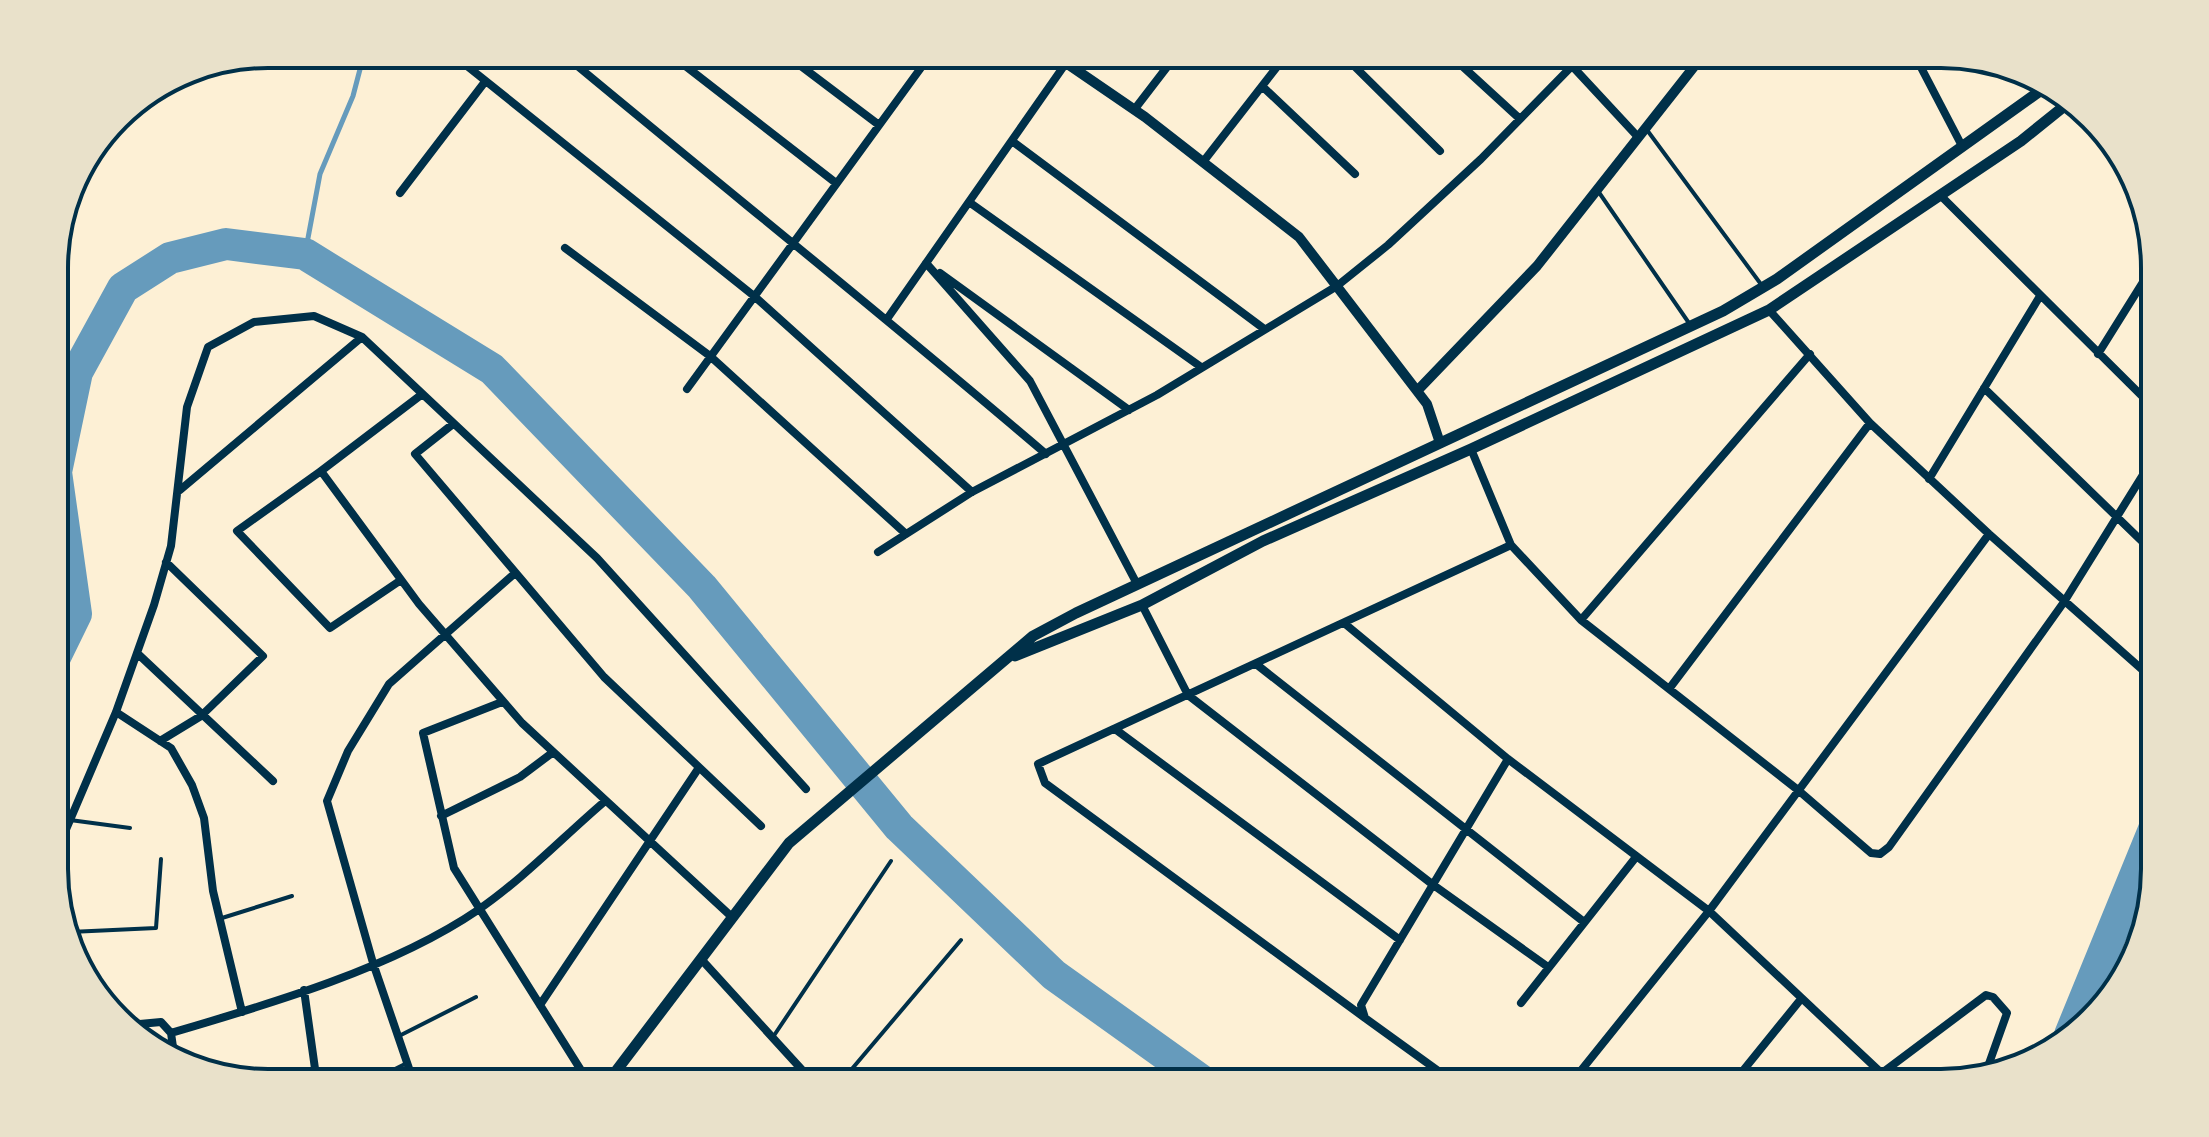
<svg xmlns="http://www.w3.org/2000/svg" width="2209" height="1137" font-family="Manrope,sans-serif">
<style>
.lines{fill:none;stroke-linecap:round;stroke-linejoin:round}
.stream{stroke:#669bbc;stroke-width:5}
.river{stroke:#669bbc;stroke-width:32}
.service{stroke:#003049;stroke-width:4}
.minor{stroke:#003049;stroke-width:8}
.tertiary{stroke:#003049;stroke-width:10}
.secondary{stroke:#003049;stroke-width:11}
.rim{fill:none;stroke:#003049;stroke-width:4}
</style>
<rect width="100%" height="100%" fill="#fdf0d5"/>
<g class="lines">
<path class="stream" d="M305 254 320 174 353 96 364 54"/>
<path class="river" d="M55 657 76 614 56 472 77 372 123 288 170 258 226 244 305 254 492 369 702 587 899 827 1054 975 1205 1083
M2070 1035 2155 827"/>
<path class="service" d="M1647 130 1763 287
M1598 191 1691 326
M70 820 130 828
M222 918 292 896
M70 932 156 928 161 859
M399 1036 476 997
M773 1037 891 861
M367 1083 407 1063
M840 1083 961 940"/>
<path class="minor" d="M452 54 754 296 972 492
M563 54C724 188 887 318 1046 454
M670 54 836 183
M785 54 879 125
M905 54 921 67
M1342 54 1440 151
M1449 54 1520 119
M1561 54 1638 137
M1914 54 1962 146
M1262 86 1355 174
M1134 110 1177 54
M1012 141 1263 328
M1203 162 1287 54
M400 193 484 83
M1940 195 2154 408
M969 202 1201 367
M565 248 710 356 906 534
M926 263 1030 381 1137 584
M940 273 1129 410
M2144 281 2153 289
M1769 310 1870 423 1989 534 2154 680
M887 319 1066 63
M2098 354 2153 266
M1984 388 2154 553
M687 389 931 54
M421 395 321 471 419 604 522 723 733 918
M453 424 415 454 604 677 761 826
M1471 449 1511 545 1581 620 1798 790 1871 853 1880 854 1889 847 2064 602 2154 457
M321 471 237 531 330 628 401 580
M1929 479 2040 296
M180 490 362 337
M878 552 972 492 1157 395 1337 286 1388 245 1481 159 1571 67
M1142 605 1188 695 1432 884 1548 967
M1581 620 1810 354
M1344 623 1508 759 1709 911 1892 1083
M137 653 273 781
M1256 664 1584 922
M1669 689 1870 423
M502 702 423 733 454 868 589 1083
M116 712 171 748 192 785 204 818 213 891 242 1012
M1115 729 1400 940
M160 741 201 716 263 656 166 562
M441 816 520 777 552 753
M56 853 116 712 154 605 171 546 187 407 208 347 254 322 314 316 362 337 597 558 806 789
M701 959 814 1083
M304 990 317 1083
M1521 1003 1636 857
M540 1005 698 769
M1365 1018 1045 783 1038 764 1511 545
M129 1025 161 1022 171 1033C270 1004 393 968 478 910 523 879 563 837 604 802
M171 1033 175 1061
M1743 1071 1755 1083
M1882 1073 1986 995 1993 997 2007 1013 1986 1072
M414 1083 373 963 327 801 348 751 389 684 514 574
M1455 1083 1365 1018 1361 1005 1508 759
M1571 1083 1709 911 1989 534
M1733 1083 1801 999"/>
<path class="tertiary" d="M1053 54 1145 117 1299 237 1427 404 1440 443
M1418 390 1537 266 1704 54"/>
<path class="secondary" d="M1015 656 1142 605 1263 541 1471 449 1769 310 2021 141 2067 104
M607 1083 789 843 1033 636 1076 613 1723 311 1777 279 2047 86"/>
</g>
<path d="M0 0H2209V1137H0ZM268 68H1941A200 200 0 0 1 2141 268V869A200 200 0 0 1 1941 1069H268A200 200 0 0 1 68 869V268A200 200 0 0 1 268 68Z" fill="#e9e1ca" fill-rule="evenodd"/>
<path class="rim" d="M268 68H1941A200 200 0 0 1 2141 268V869A200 200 0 0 1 1941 1069H268A200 200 0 0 1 68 869V268A200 200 0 0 1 268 68Z"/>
</svg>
